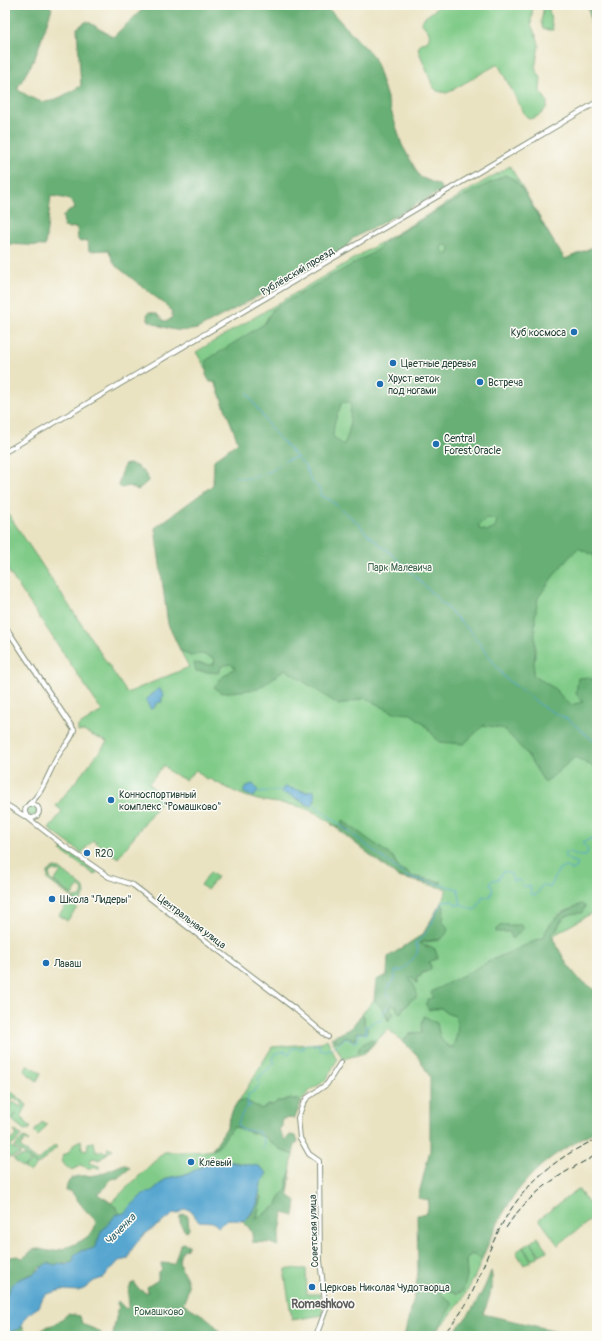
<svg xmlns="http://www.w3.org/2000/svg" width="602" height="1341" font-family="Pangolin,sans-serif">
<style>
.green{fill:#80cb88;stroke:#50845e;fill-rule:evenodd}
.forest{fill:#68af74;stroke:#447654;fill-rule:evenodd}
.water{fill:#56a6d0;stroke:#3a7282}
.lines{fill:none;stroke-linecap:round;stroke-linejoin:round}
.stream{stroke:#56a6d0;stroke-width:1}
.tertiary-casing{stroke:#84907b;stroke-width:6}
.tertiary{stroke:#fff;stroke-width:4}
.rail{stroke:#1f3d34;stroke-width:1;stroke-dasharray:6 3;stroke-linecap:butt}
.poi-dot{fill:#1f6fb2;stroke:#fdfcf7;stroke-width:1.5}
.labels{text-anchor:middle;stroke-width:3;stroke-linejoin:round;paint-order:stroke}
.street-label{font-size:10px;fill:#1f3d34;stroke:#fdfcf7}
.poi-label{font-size:10px;fill:#1f3d34;stroke:#fdfcf7;text-anchor:start}
.park-label{font-size:10px;fill:#376049;stroke:#fdfcf7}
.water-label{font-size:11px;font-style:italic;fill:#32626b;stroke:#fdfcf7}
.quarter-label{font-size:12px;font-weight:bold;fill:#5d5e5e;stroke:#fdfcf7}
</style>
<rect width="100%" height="100%" fill="#fdfcf7"/>
<filter id="ink" filterUnits="userSpaceOnUse"><feTurbulence type="fractalNoise" baseFrequency=".025" numOctaves="2"/><feDisplacementMap in="SourceGraphic" scale="8" xChannelSelector="R" yChannelSelector="G"/><feConvolveMatrix kernelMatrix="1 2 1 2 8 2 1 2 1" color-interpolation-filters="sRGB"/></filter>
<filter id="wash" filterUnits="userSpaceOnUse"><feTurbulence type="fractalNoise" baseFrequency=".012" numOctaves="4" result="noise"/><feDisplacementMap in="SourceGraphic" scale="16" xChannelSelector="R" yChannelSelector="G"/><feGaussianBlur stdDeviation="0.9" result="paint"/><feColorMatrix in="noise" values="0 0 0 0 0 0 0 0 0 0 0 0 0 0 0 0 0 1.4 0 .05"/><feComposite in="paint" operator="in"/></filter>
<g filter="url(#wash)">
<rect width="100%" height="100%" fill="#eae3c2"/>
<path class="green" d="M439 5H533L531 24 538 40 539 46 535 68 541 78 540 91 547 101V107L540 115 530 119 525 115 498 64 447 93 437 91 433 87 418 49 421 43 427 42C433 32 426 30 421 22 426 14 434 13 439 5Z
M544 5H548L553 30H548L543 28 541 22Z
M510 166 564 260 597 245V910L554 935 553 940 551 934 557 930C560 915 573 915 584 907L581 904 558 915 545 937 492 960 442 1007 446 1013 455 1016C460 1028 457 1037 452 1048 440 1043 439 1035 437 1023L423 1032 409 1034 403 1042 388 1029 365 1053 343 1059 331 1038 336 1037 342 1040 346 1036 353 1040 356 1039 357 1032 360 1031 364 1025V1016L362 1014 374 1000 385 1012 388 1021 392 1003 396 1006 400 1013 410 1000 409 977H413L416 983 417 976 430 970 431 967 429 962 435 949 428 945H421L419 943 440 940 444 907 441 903 447 889 398 877 438 884 441 882 410 876 409 873 399 869 393 857 342 821 341 824 349 830C336 830 324 816 312 811 298 804 274 803 258 800 242 796 225 787 210 779L207 780 196 770 185 780 170 772 164 765 149 783 161 798V801L118 858 93 840 82 853 49 829 62 811 56 806 107 742 83 731 78 732V726L102 711 5 566V509L127 693 189 667 180 650 188 655 221 485 247 438 196 352ZM160 689 162 692V701L157 703 155 707 151 694ZM301 790 307 792 310 806 290 795Z
M26.5 811a5.5 5.5 0 1 1 11 0a5.5 5.5 0 1 1-11 0Z
M64 848 97 872 95 875 61 851Z
M54 868 60 869 84 888 85 894 80 902 82 904 81 905 48 880V872ZM53 870 61 872 54 881 72 895 79 886 83 891 81 897 74 898 51 880 49 874Z
M210 872 217 877 207 890 201 885Z
M69 902 77 908 67 921 59 915Z
M327 1039 337 1060 326 1080 308 1092 301 1102 298 1099 293 1100 287 1099 283 1101H278L273 1105H268L262 1109 244 1101H239L272 1047 321 1043Z
M28 1065 41 1073 37 1081 24 1071Z
M6 1090H9L23 1101 21 1103 14 1097 8 1105 5 1103 8 1105 5 1109V1091L10 1094Z
M23 1101 27 1105 21 1117 30 1126V1129L24 1130 12 1120 17 1113 11 1119 5 1115 13 1102 21 1107Z
M42 1122 47 1125 38 1136 34 1132Z
M235 1127 265 1137 281 1150 293 1155 287 1189 282 1194 276 1206 257 1220 256 1219 258 1213 261 1196 258 1197 261 1184 267 1173 261 1167 235 1162 213 1160 188 1174 167 1178 152 1191 143 1194 124 1213 120 1214 116 1207 110 1204 164 1152C174 1152 207 1153 215 1149 224 1145 226 1130 235 1127Z
M15 1131 21 1135 14 1144 9 1145 5 1142V1135L12 1140 17 1134 14 1132Z
M24 1137 29 1141 28 1142 25 1140 20 1147 38 1161 55 1145 57 1147 38 1165 15 1147 21 1139Z
M81 1140 82 1149 87 1150 88 1143 94 1142 96 1152 103 1151 107 1153 108 1147 113 1149 99 1160 94 1158 90 1160 89 1163 99 1166 100 1168H87L81 1165 72 1170C65 1167 60 1162 63 1154H67L75 1143Z
M11 1146 20 1153V1155L5 1159V1147Z
M25 1156 31 1160 23 1168 13 1159Z
M32 1161 37 1165 30 1172 24 1168Z
M578 1189 597 1215 558 1245 539 1219Z
M538 1237 547 1251 540 1255 531 1242Z
M531 1242 539 1256 532 1260 523 1247Z
M523 1247 531 1261 524 1265 516 1252Z
M471 1254 482 1259C472 1286 458 1309 437 1330L441 1289 457 1294 467 1277 466 1260Z
M286 1269H306L307 1294H320L323 1315 292 1320 285 1276Z"/>
<path class="forest" d="M5 5H49L52 8 35 58 17 89C48 110 50 102 81 86L77 28 87 21 113 37 147 5H301L304 10 312 14 327 7 374 57 402 145 420 177 439 185 443 190 352 239 343 251 197 329C178 333 165 329 148 320L147 315 149 312 157 314 164 321H168L172 317V312L167 306 115 265 108 250 89 251 88 241 80 242 78 240 77 227 69 228 64 227 63 216 68 211 75 209 74 204 69 199 51 196 45 246 5 244Z
M588 5H597V60Z
M505 175 515 180 525 193 545 229 565 259 597 246V574L593 555 578 548 557 571 538 598 535 617V654L533 675 554 688 570 705 583 702 576 694 578 678 589 677 597 683V769L575 757 545 783 526 753 504 729 484 725 464 744 439 742 423 723 411 714 394 713 365 698 339 705 285 669 258 689 221 693 214 687 221 678 235 668 231 664 222 666 218 673 196 671 194 663 213 665 215 659 202 654 190 656 180 650 168 624 155 528 213 485 214 460 238 442 215 382H210L206 375 207 366 205 361 264 324 273 309 376 251 385 241 451 203ZM446 245 450 247 449 254H445L441 249 442 246ZM342 402 351 403C349 419 352 432 343 445L333 436 334 424ZM486 518 497 520 495 528 488 531 479 529V525Z
M128 464C137 464 145 472 149 480L138 490 129 486 121 488 118 485 124 465Z
M342 820 393 857 399 869 409 873 411 876 442 882 438 884 398 877 331 824C338 825 342 830 349 830L341 824Z
M441 903 444 907 443 922 448 928C445 944 432 938 419 943L435 949 438 958 429 962 431 967 430 970 422 973 420 977 417 976V984L413 977 409 978C413 984 419 990 416 998L410 1000 407 1006 403 1007 402 1012 399 1013 396 1006 392 1004 390 1010 394 1014 390 1017 389 1021 385 1012 374 1000 376 980 387 975 388 957 423 934Z
M581 904 585 906 582 913C555 914 565 923 551 935L567 964 579 979 597 991V1131C588 1134 580 1139 573 1144 524 1170 502 1209 482 1259L471 1254 466 1260 467 1277 463 1291 457 1294 441 1289V1294L453 1303 437 1330 430 1336H404L415 1294 418 1271 417 1215 427 1213 429 1200 418 1198 430 1150V1077L417 1055 403 1042 409 1034 422 1032 421 1028 424 1016 437 1023C439 1035 440 1043 452 1048 457 1037 460 1028 455 1016L446 1013 442 1008 429 1010 426 1005 427 999 433 998 431 992 492 960 544 937C549 918 565 912 581 904Z
M502 925H521L524 928 512 939 510 932H496V929Z
M362 1014 364 1016V1024L368 1029 366 1033 357 1032 355 1040 346 1036 339 1042 334 1041 335 1037 331 1038 350 1029Z
M371 1039 375 1040 367 1050 358 1052 360 1046Z
M291 1098 294 1100 298 1099 301 1102 295 1118 282 1119V1126L279 1130 285 1140 290 1135 296 1136 298 1142 295 1144 293 1155 281 1150 265 1137 235 1127C225 1131 224 1147 212 1150L227 1127 233 1109 238 1101 244 1100 262 1109 268 1105H273L278 1101H283Z
M124 1164 130 1168 118 1178 111 1179 103 1190 97 1194C106 1199 115 1204 120 1214L116 1215 101 1232 96 1246 92 1249 80 1251 73 1262 40 1267 34 1274 28 1275 14 1283 5 1303V1258L17 1256 23 1258C29 1254 31 1249 38 1249 43 1249 48 1252 54 1251 65 1249 100 1237 95 1220 94 1218 91 1215 89 1214 82 1207 77 1199 71 1191H66C68 1169 86 1179 100 1174 108 1171 116 1167 124 1164Z
M291 1170 288 1195 296 1201 294 1216 283 1213 278 1246 270 1243 252 1242C254 1231 249 1228 242 1221L251 1215 261 1196 262 1197 256 1219 276 1206 282 1194 287 1189V1180Z
M184 1214 188 1216 189 1228 187 1231H185L180 1224V1216Z
M183 1243 189 1245 186 1250 184 1249C171 1266 190 1273 188 1288 188 1293 185 1299 183 1304 197 1312 216 1320 221 1336H113C113 1332 117 1311 119 1308L117 1303 118 1301 126 1309 129 1306C129 1298 125 1289 134 1282L137 1288 146 1293 148 1292 147 1287 158 1280V1273L162 1269 161 1263 174 1264 180 1245Z
M491 1271C495 1283 488 1303 483 1314L579 1336H449C469 1318 482 1296 491 1271Z
M68 1314 80 1316 82 1324 99 1331 104 1336H41L43 1328 55 1324Z
M22 1326 24 1330V1334L27 1336H7L12 1331Z"/>
<path class="water" d="M159 688 164 696 161 699 162 702 157 703 154 708 150 709 146 700Z
M253 784 258 791 254 797 244 793V789L249 785Z
M286 787 307 792 312 790 314 791 315 800 311 806 290 795 281 793 283 788Z
M213 1160 259 1166 267 1173 261 1184 257 1205 246 1220 239 1221 228 1219 218 1227 213 1222 199 1221C192 1216 190 1202 178 1214L174 1213 170 1217 142 1236 132 1249 128 1259 119 1261 103 1278 94 1281 84 1289 78 1291 62 1290 47 1294 43 1297 39 1307C30 1312 24 1318 21 1328L12 1331 5 1336C5 1319 1 1298 13 1284 18 1278 27 1277 33 1274 39 1272 42 1265 48 1263L56 1265 59 1263 65 1265 73 1262 74 1255 80 1251 92 1249 96 1246 101 1232 116 1215 124 1213 143 1194 152 1191 167 1178 188 1174Z"/>
<g class="lines">
<path class="stream" d="M247 393 272 430 305 466 311 481 319 488 321 496 329 499 359 524 366 533 393 555 418 579 472 633 504 677 543 707 569 720 597 744
M284 461 297 457
M235 476C245 483 272 473 280 465
M257 792 282 790
M312 803 406 876 458 889 461 904
M263 1149 264 1141 259 1132 241 1129 237 1125 244 1110 251 1105H247L248 1094 253 1092 260 1084 258 1080 259 1077 275 1063 273 1059 275 1054 284 1051 289 1054 293 1048 304 1049 303 1045 319 1044 320 1050C332 1052 338 1044 346 1037L353 1042 357 1041 359 1033 366 1034 365 1026H369L374 1021H381L385 1009 388 1008 392 1001 386 991 395 978V972L398 970 402 971 417 954 418 946 415 945 416 942C429 934 433 919 440 905L444 902 452 901 456 905 461 904 473 910 477 908 483 896 490 898 493 888 490 884 493 880 499 879 502 872 505 871 511 874 513 881 520 880 523 887 530 885 531 894 536 895 543 884 550 888 559 869 566 867 572 870 577 867V862L571 861 565 857V852C572 851 578 857 586 856L588 850 582 843 597 836"/>
</g>
</g>
<g filter="url(#ink)">
<g class="lines">
<g class="tertiary-casing">
<path id="tertiary" d="M5 452 597 102
M5 626 74 730C73 737 66 745 61 751 50 767 44 793 29 804
M25 811a7 7 0 1 1 14 0a7 7 0 1 1-14 0Z
M5 804 26 817
M28 818 64 846 109 877 133 885 295 1009 328 1037
M316 1336 326 1309 320 1261 319 1161 309 1154 300 1138 298 1118 303 1104 307 1098 327 1084 341 1062"/>
</g>
<use href="#tertiary" class="tertiary"/>
<path class="rail" d="M506 1228C527 1194 562 1172 597 1155
M441 1336C475 1302 477 1276 496 1236 517 1191 551 1159 597 1139"/>
</g>
</g>
<g class="poi-dot">
<circle cx="574" cy="332" r="4"/>
<circle cx="393" cy="363" r="4"/>
<circle cx="480" cy="382" r="4"/>
<circle cx="380" cy="384" r="4"/>
<circle cx="436" cy="444" r="4"/>
<circle cx="111" cy="800" r="4"/>
<circle cx="87" cy="853" r="4"/>
<circle cx="52" cy="899" r="4"/>
<circle cx="46" cy="963" r="4"/>
<circle cx="191" cy="1162" r="4"/>
<circle cx="312" cy="1287" r="4"/>
</g>
<g class="labels">
<g class="street-label">
<text transform="translate(297 271) rotate(-31)" y="4">Рублёвский проезд</text>
<text transform="translate(192 921) rotate(37)" y="4">Центральная улица</text>
<text transform="translate(313 1231) rotate(-92)" y="4">Советская улица</text>
</g>
<g class="poi-label">
<text x="566" y="336" text-anchor="end">Куб космоса</text>
<text x="401" y="367">Цветные деревья</text>
<text x="388" y="382">Хруст веток<tspan x="388" dy="12">под ногами</tspan></text>
<text x="488" y="386">Встреча</text>
<text x="444" y="442">Central<tspan x="444" dy="12">Forest Oracle</tspan></text>
<text x="119" y="798">Конноспортивный<tspan x="119" dy="12">комплекс "Ромашково"</tspan></text>
<text x="95" y="857">R20</text>
<text x="60" y="903">Школа "Лидеры"</text>
<text x="54" y="967">Лаваш</text>
<text x="199" y="1166">Клёвый</text>
<text x="320" y="1291">Церковь Николая Чудотворца</text>
</g>
<g class="park-label">
<text x="400" y="571">Парк Малевича</text>
<text x="159" y="1315">Ромашково</text>
</g>
<g class="water-label">
<text transform="translate(120 1229) rotate(-46)" y="4">Чаченка</text>
</g>
<g class="quarter-label">
<text x="323" y="1308">Romashkovo</text>
</g>
</g>
<rect width="602" height="1341" fill="none" stroke="#fdfcf7" stroke-width="20"/>
</svg>
